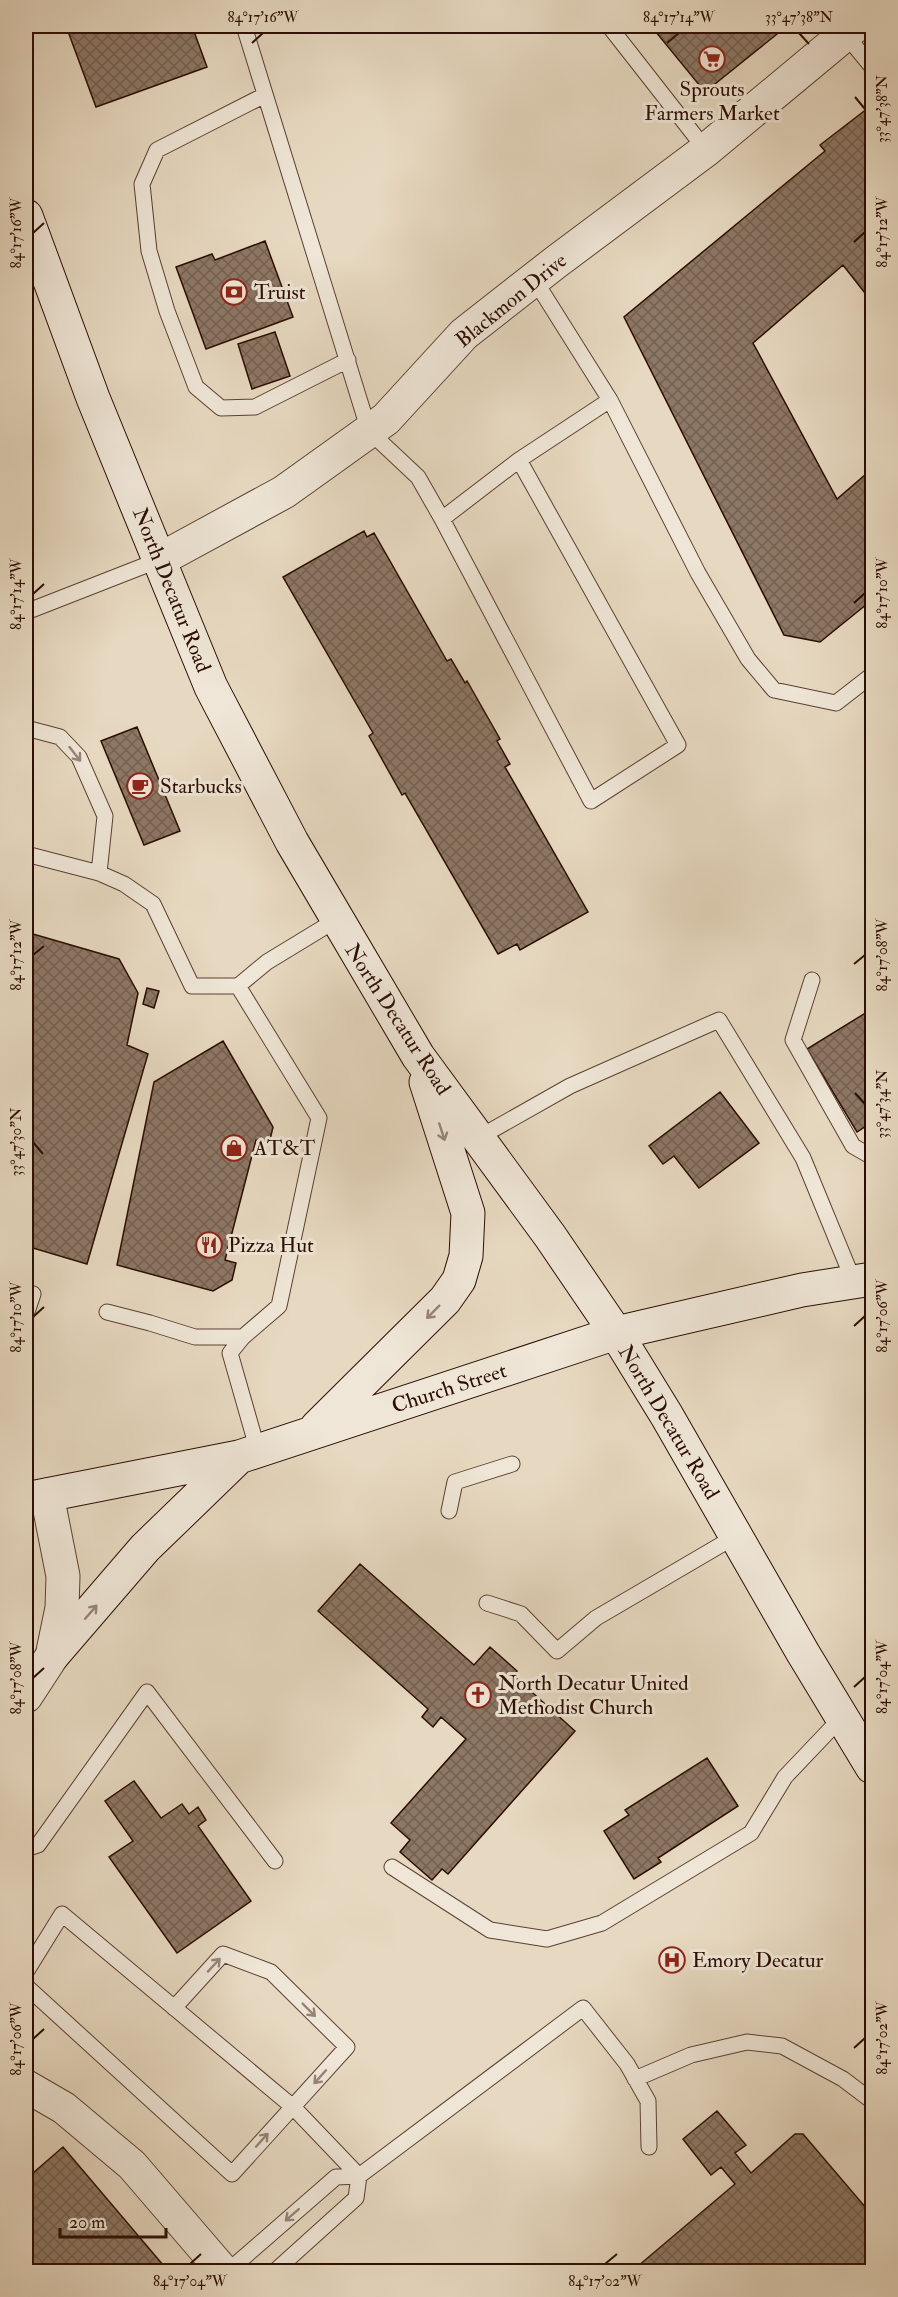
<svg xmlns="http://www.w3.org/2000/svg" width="898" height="2297" font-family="'IM FELL Double Pica',serif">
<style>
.building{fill:url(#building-cross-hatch);stroke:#2b0d02;stroke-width:1.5}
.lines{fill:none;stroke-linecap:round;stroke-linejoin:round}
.service-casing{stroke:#5a4032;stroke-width:17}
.minor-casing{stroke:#5a4032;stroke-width:34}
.tertiary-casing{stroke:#5a4032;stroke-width:35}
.secondary-casing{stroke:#2b0d02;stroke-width:35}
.service{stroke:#efe6d7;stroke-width:15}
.minor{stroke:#efe6d7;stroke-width:32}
.tertiary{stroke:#efe6d7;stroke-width:33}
.secondary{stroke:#efe6d7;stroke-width:33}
.oneway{stroke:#978477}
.ticks{fill:none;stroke:#2b0d02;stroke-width:2}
.labels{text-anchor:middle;stroke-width:6;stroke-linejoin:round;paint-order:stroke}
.poi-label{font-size:21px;fill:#2b0d02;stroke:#efe6d7;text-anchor:start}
.street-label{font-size:21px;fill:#2b0d02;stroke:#efe6d7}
.neatline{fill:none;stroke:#2b0d02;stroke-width:2}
.ticks-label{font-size:15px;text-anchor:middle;fill:#2b0d02}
</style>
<defs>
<pattern id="building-cross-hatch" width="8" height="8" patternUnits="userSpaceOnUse" patternTransform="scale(1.5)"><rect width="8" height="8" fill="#8d7765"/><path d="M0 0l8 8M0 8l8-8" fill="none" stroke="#736051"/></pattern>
</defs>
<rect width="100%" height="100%" fill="#e7d9c1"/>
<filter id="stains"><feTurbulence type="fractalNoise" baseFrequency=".00333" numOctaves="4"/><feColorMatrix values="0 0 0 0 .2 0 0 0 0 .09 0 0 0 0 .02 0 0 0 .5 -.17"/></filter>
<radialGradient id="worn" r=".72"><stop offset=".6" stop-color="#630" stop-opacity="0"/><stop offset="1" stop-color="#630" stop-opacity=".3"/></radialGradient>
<path class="building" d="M66 26H192L207 67 96 107Z
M651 26H787L705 92Z
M872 105V302L843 265 753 343 837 499 872 469V600L820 642 784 635 624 317 825 151 820 145Z
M265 241 293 317 206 349 176 267 212 254 215 260Z
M275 332 290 376 252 389 238 344Z
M364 531 367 537 374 533 447 661 451 659 465 683 467 681 500 739 497 741 510 764 505 767 588 912 520 950 517 944 498 954 405 793 402 795 369 736 373 733 283 577Z
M137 727 180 831 144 845 101 741Z
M26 932 119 959 138 993 127 1045 148 1054 87 1264 26 1246Z
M147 988 159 991 154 1008 143 1004Z
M872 1009V1122L857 1132 807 1049Z
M223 1041 273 1127 269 1144 256 1140 225 1260 236 1263 232 1280 213 1291 117 1265 154 1082Z
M720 1092 759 1143 699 1188 674 1156 663 1164 649 1146Z
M360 1564 474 1665 490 1647 517 1671 513 1675 575 1731 448 1874 442 1869 432 1880 400 1852 410 1840 391 1823 466 1739 441 1717 433 1727 422 1717 428 1709 318 1611Z
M707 1758 738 1806 658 1858 661 1862 634 1879 604 1831 629 1815 625 1810Z
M134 1781 161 1818 182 1804 189 1814 198 1807 206 1820 198 1826 251 1901 177 1953 109 1857 133 1841 105 1801Z
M717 2111 746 2145 735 2153 751 2173 795 2134H803L872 2215V2272H631L735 2184 721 2167 711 2175 683 2139Z
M63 2147 169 2272H26V2179Z"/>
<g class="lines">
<g class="service-casing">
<path id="service" d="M244 26 369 431 418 477 442 519 591 801 678 745 519 460
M609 26 706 150
M845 34 872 67
M265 95 157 150 142 184 149 251 167 311 196 387 221 408 255 407 348 360
M534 279 610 400 698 573 748 659 774 690 836 703 872 675
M442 519 519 460 610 400
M26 612 159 560
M26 728 60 737 79 757 105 816 99 873
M26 854 99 873 124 884 153 904 192 986H238L267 962 336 920
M812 980 793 1040 853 1146 872 1157
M238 986 319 1118 279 1306 243 1337 230 1353 258 1451
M478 1138 570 1086 719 1020 803 1158 854 1282
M26 1292 33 1294 26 1315
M107 1312 150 1323 195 1337H243
M449 1511 455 1482 512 1464
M487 1603 521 1614 557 1651 596 1618 736 1536
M26 1849 38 1845 147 1692 275 1861
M392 1867 490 1930 547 1939 602 1923 751 1833 785 1777 842 1717
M26 1972 62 1914 293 2107 359 2176 356 2198 274 2272
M26 1986 232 2174 347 2047 271 1972 223 1954 174 2008
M635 2079 691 2055 747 2042 782 2046 843 2079 872 2101
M227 2272 336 2177 359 2176 583 2008 627 2064 648 2101 649 2147"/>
</g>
<g class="minor-casing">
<path id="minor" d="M26 2086 64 2108 132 2165 224 2272"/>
</g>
<g class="tertiary-casing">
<path id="tertiary" d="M159 560 284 492 386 419 464 334 556 262 706 150 855 26
M26 1696 52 1656 62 1608 63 1576 47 1495"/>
</g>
<g class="secondary-casing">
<path id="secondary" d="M26 216 93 398 211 687 292 842 418 1056 550 1236 616 1333 667 1416 803 1653 872 1767
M317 1427 445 1300 459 1280 466 1256 468 1213 426 1082
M26 1499 239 1457 616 1333 802 1290 872 1279
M52 1656 145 1548 239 1457"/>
</g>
<use href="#service" class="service"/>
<use href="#minor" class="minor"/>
<use href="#tertiary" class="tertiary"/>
<use href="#secondary" class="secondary"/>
</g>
<defs><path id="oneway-shaft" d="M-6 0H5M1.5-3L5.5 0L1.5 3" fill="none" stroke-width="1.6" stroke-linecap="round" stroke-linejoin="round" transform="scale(1.5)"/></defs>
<g class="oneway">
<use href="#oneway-shaft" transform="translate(75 754) rotate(52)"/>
<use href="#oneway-shaft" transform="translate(442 1132) rotate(72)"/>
<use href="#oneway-shaft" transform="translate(433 1312) rotate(135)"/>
<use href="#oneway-shaft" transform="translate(91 1612) rotate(-49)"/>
<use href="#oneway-shaft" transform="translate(214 1965) rotate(-47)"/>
<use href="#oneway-shaft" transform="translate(309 2010) rotate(45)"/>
<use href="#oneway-shaft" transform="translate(320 2077) rotate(132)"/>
<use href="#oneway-shaft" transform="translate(262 2140) rotate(-48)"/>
<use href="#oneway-shaft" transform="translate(292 2215) rotate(139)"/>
</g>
<path class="ticks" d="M799 33 809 44M252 43 263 33M667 43 679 33M855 97 865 109M33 233 44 223M854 242 865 232M33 594 44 584M854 603 865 593M33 955 44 946M854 964 865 955M855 1093 865 1104M33 1142 43 1154M33 1317 44 1307M854 1326 865 1316M33 1678 44 1668M854 1687 865 1677M33 2039 44 2029M854 2048 865 2038M190 2264 201 2254M605 2264 617 2254"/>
<defs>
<g id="supermarket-ring" transform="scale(1.35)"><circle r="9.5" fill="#efe6d7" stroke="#8f2418" stroke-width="1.5"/><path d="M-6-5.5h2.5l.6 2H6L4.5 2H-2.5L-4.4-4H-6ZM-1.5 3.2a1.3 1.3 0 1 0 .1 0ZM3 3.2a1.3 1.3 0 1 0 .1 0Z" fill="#8f2418"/></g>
<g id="bank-ring" transform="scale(1.35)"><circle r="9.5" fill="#efe6d7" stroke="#8f2418" stroke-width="1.5"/><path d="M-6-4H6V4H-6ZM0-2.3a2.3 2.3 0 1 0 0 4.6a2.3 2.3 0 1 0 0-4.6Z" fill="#8f2418"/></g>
<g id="cafe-ring" transform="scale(1.35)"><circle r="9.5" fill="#efe6d7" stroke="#8f2418" stroke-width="1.5"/><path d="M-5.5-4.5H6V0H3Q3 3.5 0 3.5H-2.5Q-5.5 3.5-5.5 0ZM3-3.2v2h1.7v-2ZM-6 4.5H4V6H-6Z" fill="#8f2418"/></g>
<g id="shop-ring" transform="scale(1.35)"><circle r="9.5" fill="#efe6d7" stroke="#8f2418" stroke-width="1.5"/><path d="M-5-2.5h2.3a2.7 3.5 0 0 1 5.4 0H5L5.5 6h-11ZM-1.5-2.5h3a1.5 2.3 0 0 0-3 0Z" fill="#8f2418"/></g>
<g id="restaurant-ring" transform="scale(1.35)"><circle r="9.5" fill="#efe6d7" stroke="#8f2418" stroke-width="1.5"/><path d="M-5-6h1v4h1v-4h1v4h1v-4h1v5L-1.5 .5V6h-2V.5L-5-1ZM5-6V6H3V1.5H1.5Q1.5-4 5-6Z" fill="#8f2418"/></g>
<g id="church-ring" transform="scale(1.35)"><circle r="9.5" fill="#efe6d7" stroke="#8f2418" stroke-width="1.5"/><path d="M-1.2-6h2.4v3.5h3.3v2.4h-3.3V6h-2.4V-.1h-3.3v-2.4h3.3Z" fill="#8f2418"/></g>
<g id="hospital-ring" transform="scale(1.35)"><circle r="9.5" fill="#efe6d7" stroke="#8f2418" stroke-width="1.5"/><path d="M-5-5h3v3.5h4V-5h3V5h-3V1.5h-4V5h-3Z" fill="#8f2418"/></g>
</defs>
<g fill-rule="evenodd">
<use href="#supermarket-ring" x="712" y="59"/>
<use href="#bank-ring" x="234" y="292"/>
<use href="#cafe-ring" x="140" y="786"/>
<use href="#shop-ring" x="234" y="1148"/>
<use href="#restaurant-ring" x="209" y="1245"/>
<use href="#church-ring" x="478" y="1695"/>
<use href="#hospital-ring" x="672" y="1960"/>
</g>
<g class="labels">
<g class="poi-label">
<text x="712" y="96" text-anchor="middle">Sprouts<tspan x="712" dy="24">Farmers Market</tspan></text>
<text x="254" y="299">Truist</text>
<text x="160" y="793">Starbucks</text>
<text x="254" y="1155">AT&amp;T</text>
<text x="228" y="1252">Pizza Hut</text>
<text x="498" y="1690">North Decatur United<tspan x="498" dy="24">Methodist Church</tspan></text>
<text x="692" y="1967">Emory Decatur</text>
</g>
<g class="street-label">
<text transform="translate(511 300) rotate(-39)" y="7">Blackmon Drive</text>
<text transform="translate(172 590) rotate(68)" y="7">North Decatur Road</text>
<text transform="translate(398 1019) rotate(57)" y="7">North Decatur Road</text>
<text transform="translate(449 1388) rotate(-18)" y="7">Church Street</text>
<text transform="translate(669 1422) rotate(59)" y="7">North Decatur Road</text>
</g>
</g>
<rect width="898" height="2297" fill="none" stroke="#e7d9c1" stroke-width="66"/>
<path d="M60 2228v9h106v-9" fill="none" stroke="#2b0d02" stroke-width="3"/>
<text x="69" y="2228" font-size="18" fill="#2b0d02" stroke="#efe6d7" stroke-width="4.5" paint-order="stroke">20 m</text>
<rect x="33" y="33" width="832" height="2231" class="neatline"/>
<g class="ticks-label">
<text x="263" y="22">84°17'16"W</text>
<text x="679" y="22">84°17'14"W</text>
<text x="799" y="22">33°47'38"N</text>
<text transform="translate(882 109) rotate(-90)" y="5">33°47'38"N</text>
<text transform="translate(882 232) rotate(-90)" y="5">84°17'12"W</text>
<text transform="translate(16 233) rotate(-90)" y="5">84°17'16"W</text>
<text transform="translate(882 593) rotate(-90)" y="5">84°17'10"W</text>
<text transform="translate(16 594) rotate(-90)" y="5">84°17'14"W</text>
<text transform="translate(882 955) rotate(-90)" y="5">84°17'08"W</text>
<text transform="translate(16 955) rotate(-90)" y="5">84°17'12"W</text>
<text transform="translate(882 1104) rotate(-90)" y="5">33°47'34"N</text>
<text transform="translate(16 1142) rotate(-90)" y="5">33°47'30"N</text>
<text transform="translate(882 1316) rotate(-90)" y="5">84°17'06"W</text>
<text transform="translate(16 1317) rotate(-90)" y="5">84°17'10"W</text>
<text transform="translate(882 1677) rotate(-90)" y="5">84°17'04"W</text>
<text transform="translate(16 1678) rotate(-90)" y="5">84°17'08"W</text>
<text transform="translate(882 2038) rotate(-90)" y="5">84°17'02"W</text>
<text transform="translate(16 2039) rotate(-90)" y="5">84°17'06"W</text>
<text x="190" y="2286">84°17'04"W</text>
<text x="605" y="2286">84°17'02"W</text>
</g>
<rect width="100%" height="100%" filter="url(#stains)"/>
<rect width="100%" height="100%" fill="url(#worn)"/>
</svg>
